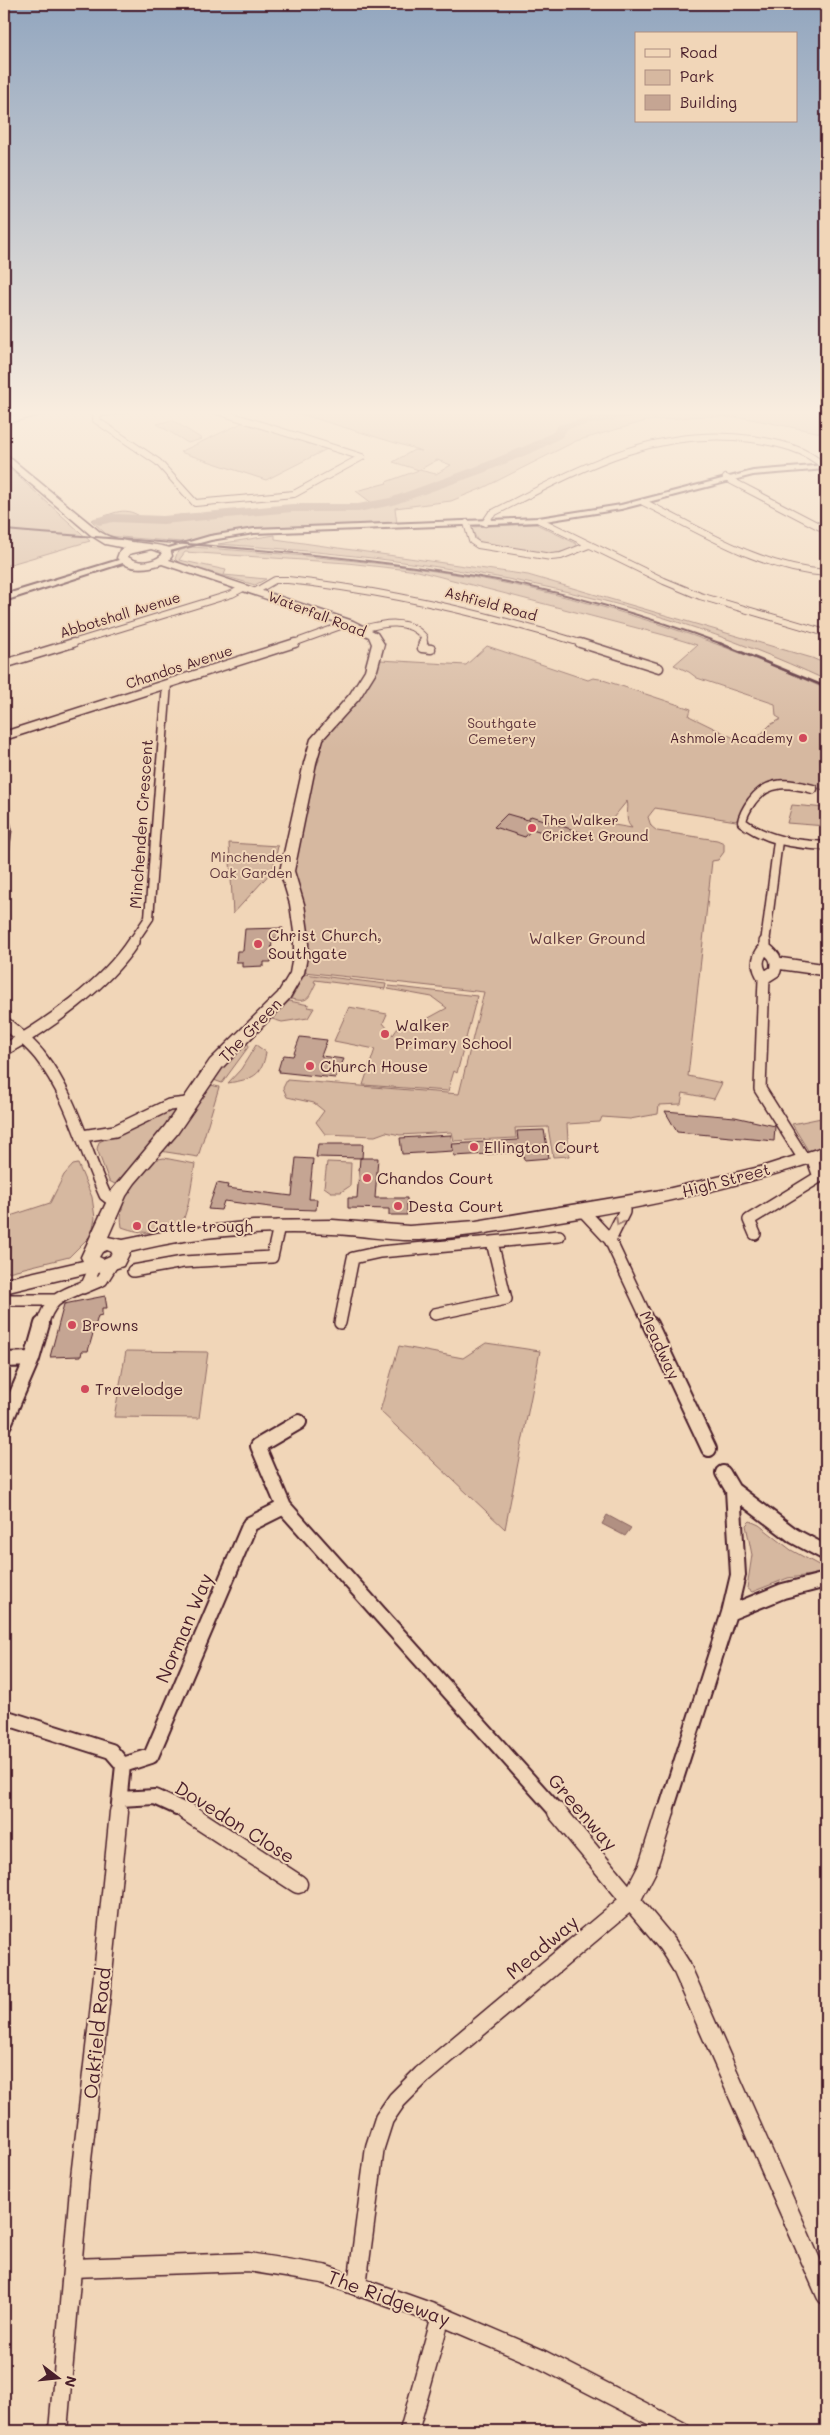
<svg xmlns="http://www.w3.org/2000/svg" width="830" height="2435" font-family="Mali,sans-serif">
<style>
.green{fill:#d6b8a0;stroke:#906c66;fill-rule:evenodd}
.water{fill:#b19082;stroke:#88635f}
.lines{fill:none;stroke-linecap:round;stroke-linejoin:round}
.river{fill:#b19082;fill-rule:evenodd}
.building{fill:#c5a593;stroke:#4a1f2b}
.minor-far4-casing{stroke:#4a1f2b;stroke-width:8}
.minor-far3-casing{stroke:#4a1f2b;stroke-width:11}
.minor-far2-casing{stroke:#4a1f2b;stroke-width:14}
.minor-far1-casing{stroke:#4a1f2b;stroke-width:18}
.minor-casing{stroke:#4a1f2b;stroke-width:21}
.tertiary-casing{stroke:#4a1f2b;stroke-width:4}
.primary-casing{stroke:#4a1f2b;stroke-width:3}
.minor-far4{stroke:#f1d6b8;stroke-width:6}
.minor-far3{stroke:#f1d6b8;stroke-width:8}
.minor-far2{stroke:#f1d6b8;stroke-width:11}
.minor-far1{stroke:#f1d6b8;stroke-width:14}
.minor{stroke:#f1d6b8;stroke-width:18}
.tertiary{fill:#f1d6b8;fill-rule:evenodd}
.primary{fill:#f1d6b8;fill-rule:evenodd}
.rail-far1{stroke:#4a1f2b;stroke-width:2}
.rail{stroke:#4a1f2b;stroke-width:2.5}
.oneway{stroke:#9e7a72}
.poi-dot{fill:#d1495b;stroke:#f1d6b8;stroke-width:2}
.labels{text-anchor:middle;stroke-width:4;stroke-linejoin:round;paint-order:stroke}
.far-street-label{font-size:14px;fill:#4a1f2b;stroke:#f1d6b8}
.far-park-label{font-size:14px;fill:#5f363d;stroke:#f1d6b8}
.far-poi-label{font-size:14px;fill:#4a1f2b;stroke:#f1d6b8;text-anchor:end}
.street-label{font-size:16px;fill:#4a1f2b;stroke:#f1d6b8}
.poi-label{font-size:16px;fill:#4a1f2b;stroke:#f1d6b8;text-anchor:start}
.park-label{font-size:16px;fill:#5f363d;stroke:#f1d6b8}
.near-street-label{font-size:19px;fill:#4a1f2b;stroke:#f1d6b8}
</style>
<rect width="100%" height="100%" fill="#f1d6b8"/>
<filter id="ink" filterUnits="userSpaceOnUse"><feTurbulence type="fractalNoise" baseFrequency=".02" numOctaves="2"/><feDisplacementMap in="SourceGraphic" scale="10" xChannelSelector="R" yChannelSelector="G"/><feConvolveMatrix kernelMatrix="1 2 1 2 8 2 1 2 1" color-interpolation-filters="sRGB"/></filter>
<g filter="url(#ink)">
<path class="green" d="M284 409H826V434L746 418 702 416 646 421 576 441 483 488 451 501 395 508 397 524 274 528 236 531 182 542 108 536 91 520C117 514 123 503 147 521L180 515 373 504 356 491 387 483 386 482 419 470 393 462 414 450 422 451ZM437 460 451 465 436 474 419 470Z
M172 420 202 439 188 443 157 424Z
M244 422 329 448 266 480 180 452Z
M4 467H8L90 541 4 566Z
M536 524 577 544 574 549 549 555 484 544 477 540 471 527Z
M275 535V539L528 575 812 658 826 664V680C631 589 429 558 218 544Z
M192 547C299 555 408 563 514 585 622 608 726 644 826 689V791C807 784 773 776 755 791 747 798 741 812 736 821L655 808 648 817 651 826 657 831 717 840 724 843V852L718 860 712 861 688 1076 722 1083 714 1099 683 1093 681 1104 659 1105 658 1114 630 1119 602 1117 600 1122 567 1124 569 1156 553 1157 548 1127 515 1128 516 1138 454 1141 452 1132 400 1135 386 1132 375 1136 325 1134 316 1122 324 1111 314 1103 287 1097 283 1088 287 1080 459 1094 484 992 295 971 298 951 290 886 312 777 319 760 318 744 374 673 380 660 466 665 487 646 588 680 593 678 600 679 691 709 689 716 740 741 745 738 758 737 770 725 781 719 776 716 775 704 697 678 689 672 674 665 697 645 664 635 418 571 347 563 185 552 179 560 226 570 224 575 266 579 255 585 179 563 175 559 178 551ZM627 801C630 809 623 820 632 828L608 824Z
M792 805 826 808V826L787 823Z
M229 843 278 846 273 870 233 914Z
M304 974 386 984 385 989 315 980 314 982 316 983C308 998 310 1003 291 999Z
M389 986 477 996 457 1073 454 1071 448 1091 363 1085 375 1049 334 1041 349 1007 387 1014 383 1023 393 1035 400 1025 425 1020 447 1008 432 997 388 989Z
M289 1001 309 1005 308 1007 314 1008 308 1018 282 1022 272 1019Z
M246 1041 249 1046 222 1083 211 1079Z
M256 1045 266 1052C262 1077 252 1079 228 1083L241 1069Z
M207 1084 219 1087 198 1157 160 1151Z
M172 1109 176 1111 157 1136 115 1184 109 1181 97 1149 99 1142Z
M826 1117V1147L809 1152 792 1124Z
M164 1158 195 1164 188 1205 182 1225C162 1234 143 1235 122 1227 117 1198 136 1181 153 1160Z
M327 1162 351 1163 350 1186 341 1192H331L324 1187Z
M78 1164 92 1197 95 1218 92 1234 69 1257 4 1273V1218L50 1203 64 1175 73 1165Z
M486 1343 540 1351 505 1529 380 1411 399 1346 463 1358Z
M126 1351 208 1352 199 1418 114 1417Z
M750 1521 759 1525 791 1550 826 1569V1573L788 1578 752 1592 747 1588 752 1555 746 1525Z"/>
<path class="water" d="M607 1515 631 1528 625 1536 602 1524Z"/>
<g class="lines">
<path class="river" d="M641 409H664L662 411C630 419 598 422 567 429L562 437 538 450 483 473 393 505 358 512H292L163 524 113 522 99 525 92 521 94 518 113 514 163 516 292 504H358L390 498 475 467 530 444 553 432 558 425 603 414Z"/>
</g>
<path class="building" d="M507 814 528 820 531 816 580 832 572 841 532 829 525 837 494 827Z
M283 928 282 938H272L271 962H264V966L242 967V962H236L237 951H243L245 929Z
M300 1037 327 1040 321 1056 344 1059 335 1078 279 1072 280 1070H278L281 1060 284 1055 293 1056Z
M665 1111 735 1117 775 1126 774 1141 677 1132Z
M544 1130 549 1158 524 1160 523 1152 454 1156 452 1144 518 1140 517 1131Z
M451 1135 453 1151 402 1154 400 1138Z
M318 1144H363L362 1158 316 1157Z
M296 1158 313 1159 309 1199H317L316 1210 286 1209 224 1201 221 1210 208 1209 217 1183 228 1185 227 1188 292 1196Z
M360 1158H378L375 1198H407V1215H389V1209L348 1208V1198H357Z
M105 1296 107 1308H102V1315L98 1316 88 1351H82L81 1356 50 1357 64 1304Z"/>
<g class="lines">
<g class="minor-far4-casing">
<path id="minor-far4" d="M84 409 97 414 127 409
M97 414 96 420 158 462 195 503 294 494 362 457 211 409
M4 421 52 409
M726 478 826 530
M643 502C701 530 760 569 826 573
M539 520 664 581 700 596 826 633
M467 523 472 541 478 545 551 557 561 556 589 545
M485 523 491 514C576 471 653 425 752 439 779 443 804 448 825 467
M256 591 275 580H288C389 591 487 614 584 644
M363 629C384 623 408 618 424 637L423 644
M69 644 232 594 243 588
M291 644 349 623"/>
</g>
<g class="minor-far3-casing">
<path id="minor-far3" d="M423 643 422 648 431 649
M580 643 659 668
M4 664 73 643
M4 736 295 643
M813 789C789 783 769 779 752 801 747 808 743 814 742 822 767 841 795 844 826 846
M4 816 7 830 4 853
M132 943 149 918 167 684
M765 943 778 841"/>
</g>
<g class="minor-far2-casing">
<path id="minor-far2" d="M765 942V948C774 955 778 959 775 971L764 978 760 1089 804 1159
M777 963 826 970
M764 978C756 967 756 958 765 948
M4 1022C17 1033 30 1043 40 1056 72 1097 84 1149 105 1195L114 1202
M4 1050C48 1025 105 985 133 942
M82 1136 115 1131 169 1105 187 1103
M583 1211 610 1240 650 1325
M755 1234 749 1220 819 1177 812 1157
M610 1240 624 1212V1204
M133 1271 183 1262 272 1257 279 1226
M83 1288 102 1280 112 1264
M4 1300H54
M435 1314 506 1299 492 1242 559 1236
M340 1323 353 1258 380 1252 492 1242
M42 1325C51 1296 61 1297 87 1285L96 1265"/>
</g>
<g class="minor-far1-casing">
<path id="minor-far1" d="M650 1324 709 1449
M4 1360 32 1359
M299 1422 258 1446 284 1507 558 1813
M4 1424 32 1359 42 1324
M733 1490 794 1536 826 1553
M729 1613 783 1591 826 1580
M4 1717 111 1751 123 1765 118 1813
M123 1765 151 1756 250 1524 284 1507
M120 1799 155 1797 190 1813
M665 1813 729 1613 738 1575 733 1490 723 1473"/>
</g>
<g class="minor-casing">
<path id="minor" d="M187 1812 298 1884
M557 1812 667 1944 681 1966 826 2295
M72 2268 248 2262 323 2274 441 2316 539 2358 681 2431
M357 2285 375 2147 384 2119 397 2100 422 2075 631 1900 647 1869 665 1812
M58 2431 80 2177 100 2005 119 1812
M409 2431 441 2316"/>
</g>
<g class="tertiary-casing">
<path id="tertiary" d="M826 465V469L753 475 621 509 539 522 254 533 211 540 166 552 162 550 210 536 254 529 539 518 621 505 753 471Z
M122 559 129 561 4 601V595Z"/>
</g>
<g class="primary-casing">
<path id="primary" d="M4 453 100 532C122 545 146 541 170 548L172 556 169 560 353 621 377 633 384 644 377 670 359 699 323 739 316 763 294 871 304 904 308 932V951L304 973 289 999 222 1068 177 1134 135 1183 126 1196 108 1237 123 1240 172 1230 253 1221 333 1220 409 1226 476 1221 667 1189 764 1166 826 1146V1158C737 1188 646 1207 554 1222 510 1229 464 1238 419 1240 390 1241 361 1235 332 1234 265 1231 196 1235 130 1252L123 1266 102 1273 97 1271 4 1293V1279L83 1261 81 1257 112 1190 165 1126 210 1060 278 993 290 973 294 951V932L290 904 280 871 304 763 311 739 350 694 365 670 372 644 369 637 345 625 162 564C147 569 128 571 117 558L120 550 125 548 105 544 92 536 4 461ZM151 549 161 552 162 555C152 563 138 564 128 557L129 554ZM107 1250 112 1252 110 1256 103 1259 99 1257 102 1252Z"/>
</g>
<use href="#minor-far4" class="minor-far4"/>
<use href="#minor-far3" class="minor-far3"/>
<use href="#minor-far2" class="minor-far2"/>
<use href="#minor-far1" class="minor-far1"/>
<use href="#minor" class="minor"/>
<use href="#tertiary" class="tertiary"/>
<use href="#primary" class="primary"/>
<path class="rail-far1" d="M4 530C161 543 319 550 474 576 559 590 642 614 722 644"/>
<path class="rail" d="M719 643 826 687"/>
</g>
<defs><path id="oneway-chevron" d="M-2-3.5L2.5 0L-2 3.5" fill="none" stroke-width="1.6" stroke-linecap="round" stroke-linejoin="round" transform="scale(1.25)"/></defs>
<use class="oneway" href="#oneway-chevron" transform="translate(619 1222) rotate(118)"/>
</g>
<linearGradient id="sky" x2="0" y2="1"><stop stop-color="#92a6bf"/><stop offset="0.55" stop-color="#f9eddf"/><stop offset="1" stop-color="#f9eddf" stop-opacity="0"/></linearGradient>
<rect width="830" height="750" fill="url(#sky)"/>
<g class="poi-dot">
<circle cx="803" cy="738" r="5"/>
<circle cx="532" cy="828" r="5"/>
<circle cx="258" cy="944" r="5"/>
<circle cx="385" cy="1034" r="5"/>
<circle cx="310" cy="1066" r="5"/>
<circle cx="474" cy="1147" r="5"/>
<circle cx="367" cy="1178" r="5"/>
<circle cx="398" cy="1206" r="5"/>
<circle cx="137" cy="1226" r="5"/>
<circle cx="72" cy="1325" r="5"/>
<circle cx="85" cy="1389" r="5"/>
</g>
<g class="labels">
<g class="far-street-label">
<text transform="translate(491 604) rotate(15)" y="5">Ashfield Road</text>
<text transform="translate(317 614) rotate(21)" y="5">Waterfall Road</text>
<text transform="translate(120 615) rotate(-17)" y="5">Abbotshall Avenue</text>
<text transform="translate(179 667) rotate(-18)" y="5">Chandos Avenue</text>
</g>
<g class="far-park-label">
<text x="502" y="728">Southgate<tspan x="502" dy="16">Cemetery</tspan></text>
<text x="251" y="862">Minchenden<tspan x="251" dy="16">Oak Garden</tspan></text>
</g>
<g class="far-poi-label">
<text x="793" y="743">Ashmole Academy</text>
<text x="542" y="825" text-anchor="start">The Walker<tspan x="542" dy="16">Cricket Ground</tspan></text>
</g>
<g class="street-label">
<text transform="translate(141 824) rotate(-86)" y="6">Minchenden Crescent</text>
<text transform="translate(250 1030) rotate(-46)" y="6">The Green</text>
<text transform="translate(726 1180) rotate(-15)" y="6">High Street</text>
<text transform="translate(660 1345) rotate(65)" y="6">Meadway</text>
</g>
<g class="poi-label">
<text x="268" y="941">Christ Church,<tspan x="268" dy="18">Southgate</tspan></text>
<text x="395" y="1031">Walker<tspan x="395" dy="18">Primary School</tspan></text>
<text x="320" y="1072">Church House</text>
<text x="484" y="1153">Ellington Court</text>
<text x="377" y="1184">Chandos Court</text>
<text x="408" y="1212">Desta Court</text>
<text x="147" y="1232">Cattle trough</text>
<text x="82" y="1331">Browns</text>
<text x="95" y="1395">Travelodge</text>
</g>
<g class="park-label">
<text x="587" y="944">Walker Ground</text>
</g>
<g class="near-street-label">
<text transform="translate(184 1628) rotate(-67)" y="7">Norman Way</text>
<text transform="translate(583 1812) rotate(49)" y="7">Greenway</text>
<text transform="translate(235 1822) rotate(32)" y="7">Dovedon Close</text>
<text transform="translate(542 1947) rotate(-40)" y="7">Meadway</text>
<text transform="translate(97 2033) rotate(-84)" y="7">Oakfield Road</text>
<text transform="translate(389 2298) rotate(20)" y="7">The Ridgeway</text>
</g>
</g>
<rect width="830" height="2435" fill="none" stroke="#f1d6b8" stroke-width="20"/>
<rect x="10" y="10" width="810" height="2415" fill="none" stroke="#4a1f2b" stroke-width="2" filter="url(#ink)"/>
<rect x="635" y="32" width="162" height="90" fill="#f1d6b8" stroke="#ae8d80"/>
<rect x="645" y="49" width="25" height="8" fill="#f1d6b8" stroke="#ae8d80"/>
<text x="680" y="58" font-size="15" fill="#4a1f2b">Road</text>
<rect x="645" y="70" width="25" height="15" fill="#d6b8a0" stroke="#ae8d80"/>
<text x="680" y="82" font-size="15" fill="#4a1f2b">Park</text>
<rect x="645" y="95" width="25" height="15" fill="#c5a593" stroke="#ae8d80"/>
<text x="680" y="108" font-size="15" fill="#4a1f2b">Building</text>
<g transform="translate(58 2378) rotate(106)" stroke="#f1d6b8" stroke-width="4" paint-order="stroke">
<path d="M0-4L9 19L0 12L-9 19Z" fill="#4a1f2b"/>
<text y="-8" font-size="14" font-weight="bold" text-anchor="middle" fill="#4a1f2b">N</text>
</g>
</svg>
